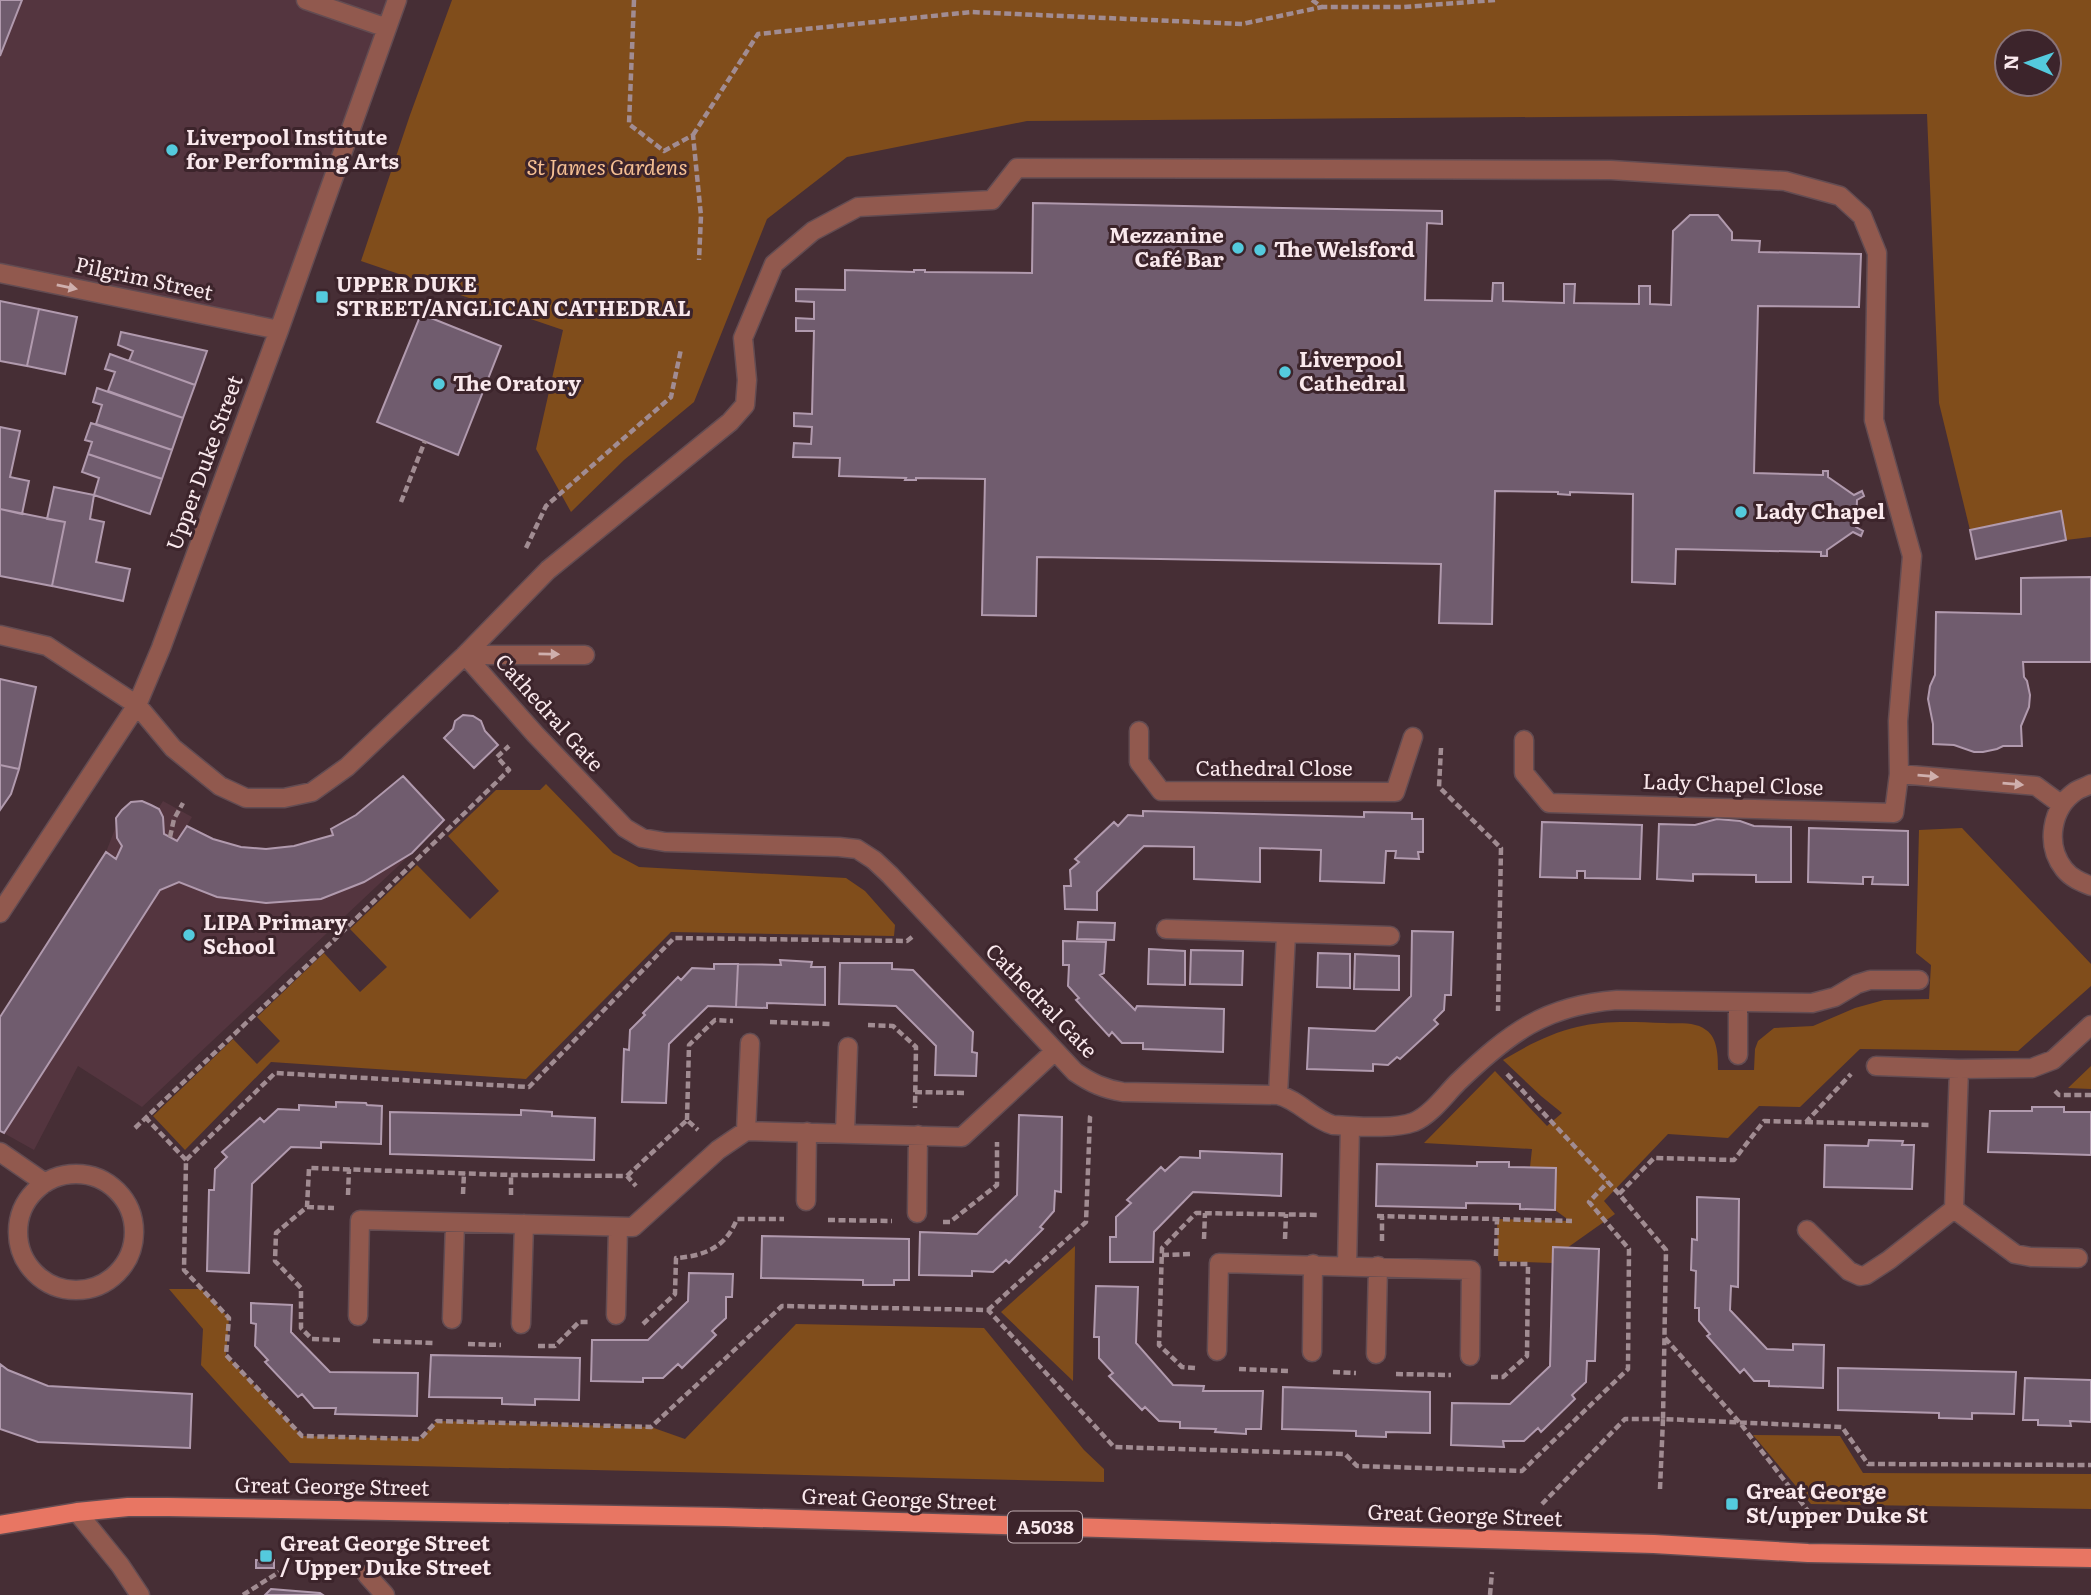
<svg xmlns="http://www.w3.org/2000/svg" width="2091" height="1595" font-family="Literata,serif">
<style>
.built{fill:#54353f}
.green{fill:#804d1b;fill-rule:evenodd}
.building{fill:#705c6e;stroke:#b19aae;stroke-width:2}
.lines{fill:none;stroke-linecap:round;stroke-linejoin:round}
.minor-casing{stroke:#634c52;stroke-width:21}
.major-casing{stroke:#634c52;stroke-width:21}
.path{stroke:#a18c92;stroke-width:4.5;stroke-dasharray:7 3.5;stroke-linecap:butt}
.minor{stroke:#91594e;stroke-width:18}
.major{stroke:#e87663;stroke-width:18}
.oneway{fill:#cfafad}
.poi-dot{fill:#54cadd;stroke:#3c242b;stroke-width:2.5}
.labels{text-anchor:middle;stroke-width:6;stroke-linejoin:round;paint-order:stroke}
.shield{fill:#3c242b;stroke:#c0adb2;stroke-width:2}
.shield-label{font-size:19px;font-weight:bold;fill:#f9e8ec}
.poi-label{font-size:21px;font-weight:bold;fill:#f9e8ec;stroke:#3c242b;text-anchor:start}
.park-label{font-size:21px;font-style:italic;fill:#f5bf93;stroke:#3c242b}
.street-label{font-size:21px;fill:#f9e8ec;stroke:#3c242b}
</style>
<rect width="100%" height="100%" fill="#462e35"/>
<path class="built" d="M0 0H397L279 330 0 273Z
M403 776 444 820 412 853 142 1107 78 1066 34 1150 0 1131V1017L106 852 115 829 116 818 122 810 131 802 142 801 158 809 163 801 192 817 187 826 213 839 241 847 266 849 294 846 332 835 331 829 356 815Z"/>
<path class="green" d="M452 0H2091V537L2066 540 2060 511 1970 530 1939 403 1927 114 1027 121 847 157 767 219 694 402 624 460 571 512 536 449 563 330 361 261 410 115ZM2007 42H2049V84H2007Z
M546 784 613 853 639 867 846 878 865 891 895 925 894 936 671 932 526 1079 271 1062 185 1150 153 1116 233 1039 257 1064 280 1041 257 1017 324 953 360 992 387 967 350 929 417 865 470 919 499 891 448 836 496 790H540Z
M1962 828 2091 964V986L2018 1051 1860 1049 1800 1107 1759 1106 1728 1138 1668 1134 1604 1201 1615 1214 1567 1248 1553 1263 1498 1261 1497 1219 1570 1221 1555 1210 1556 1168 1530 1167 1532 1149 1424 1143 1495 1071 1547 1126 1562 1113 1541 1096 1503 1060C1526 1046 1551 1033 1577 1027 1605 1020 1635 1022 1664 1023 1677 1024 1695 1021 1706 1030 1718 1038 1718 1057 1718 1070H1754L1755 1049 1758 1041 1774 1028 1813 1026 1855 1008 1884 1000 1929 999 1931 965 1916 953 1919 830Z
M2091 1066V1089L2068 1088Z
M1075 1246 1073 1381 1001 1312Z
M169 1289H201L229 1318 226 1355 302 1436 420 1439 437 1421 651 1427 685 1439 796 1324 984 1328 1084 1450 1104 1469V1482L290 1463 201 1365 203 1329Z
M1753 1435 1840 1436 1863 1473 2091 1474V1509L1811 1504Z"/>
<path class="building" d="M0 0H22L0 56Z
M1033 203 1442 211V224L1427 223 1425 300 1492 301 1493 283H1503V301L1564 303V284H1575L1574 303 1639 304V286H1650V304L1671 305 1673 231 1690 215H1718L1732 232V240L1760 241 1759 252 1861 254 1859 307 1758 306 1754 473 1823 475V471H1828V477L1854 495 1862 491 1864 496 1857 500 1856 527 1863 531 1861 536 1853 532 1827 550V556H1821V552L1676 549 1675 584 1632 582 1633 494 1570 492V495L1558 494V492L1495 491 1492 624 1439 623 1441 564 1160 559 1037 557 1036 616 982 615 985 479 916 478V480H905L906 478 839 476 840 458 793 457 794 443 811 444 812 427 794 426V413L812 414 814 331H796V318L814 319V302L796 301V289L845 290V270L914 272V270H925V272L1032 273Z
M0 301 39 309 27 366 0 361Z
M39 309 77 317 65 374 27 366Z
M421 314 501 346 458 455 377 422Z
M121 332 207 351 195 385 129 361 133 351 118 345Z
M110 354 195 385 183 418 108 391 115 372 105 369Z
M97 388 183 418 172 450 96 424 102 405 93 402Z
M91 423 172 450 162 479 88 454 92 442 85 440Z
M0 427 20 431 10 477 29 481 22 514 0 509Z
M88 454 162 479 150 514 94 495 99 478 82 472Z
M54 487 94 495 90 519 104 522 96 562 130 569 123 601 52 586 65 522 47 519Z
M0 509 65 522 52 586 0 576Z
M2061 511 2066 540 1976 559 1970 530Z
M2091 577V662H2023L2024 677 2027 681 2030 695 2029 707 2021 726 2022 746H2003L1997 749 1983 752H1974L1954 745 1933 744V724L1928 699 1930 686 1935 675 1936 612 2021 614V578Z
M0 679 36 687 19 769 0 765Z
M463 715 473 716 481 721 485 731 498 745 474 768 444 738 453 729 455 721Z
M0 765 19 769 11 794 0 810Z
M403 776 444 820 412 853 364 882 321 899 266 903 217 897 179 882 160 890 4 1133 0 1131V1017L106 852 116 859 122 846 117 838 116 818 122 810 131 802 142 801 151 805 159 809 163 817 164 834 177 841 187 826 213 839 241 847 266 849 294 846 333 835 331 829 356 815Z
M1143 811 1364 817V812L1412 813V819H1423V852H1418L1419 859 1395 858 1396 851H1386L1384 883 1320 881 1321 850 1260 848V882L1194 879V847L1144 846 1097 892V910L1065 909 1064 886H1071L1070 870 1079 862 1075 859 1114 822 1118 826 1128 815 1143 816Z
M1717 819 1740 821 1754 826 1791 827V882H1756V875L1693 874V881L1657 879 1659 824 1695 825Z
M1542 822 1642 825 1640 879 1585 878V871H1577V878L1540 877Z
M1809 828 1908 831V885L1872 884 1873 877H1863V884L1808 882Z
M1078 922 1115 923 1114 940 1077 939Z
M1412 931 1453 932 1451 995H1445L1444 1010 1434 1020 1438 1024 1400 1059 1397 1057 1388 1065 1373 1064V1071L1307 1069 1309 1028 1375 1031 1411 996Z
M1063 941 1106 942 1104 973 1100 975 1135 1010 1137 1006 1224 1009 1223 1052 1143 1049V1043H1122L1112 1032 1109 1036 1076 1000 1079 998 1068 986 1069 965H1063Z
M1149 949 1185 951V985L1148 984Z
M1191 950 1243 951 1242 985 1190 984Z
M1318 953 1350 954V988L1317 987Z
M1355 954 1399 956V990L1354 989Z
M780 960 812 962 811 967H825V1005L767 1003V1008L736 1007 738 964 781 965Z
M840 963H892V969L913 970 973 1032 972 1052 977 1053 976 1076 935 1075 936 1046 896 1006 839 1004Z
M714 964H738L736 1007 708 1006 669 1044 666 1103 622 1102 624 1049 629 1050 630 1030 645 1015 643 1013 678 977 681 980 692 968 714 969Z
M336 1102 366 1103 367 1105 382 1106 381 1144 321 1142V1148L291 1147 252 1184 249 1273 207 1271 209 1190H214L215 1169 227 1157 222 1152 260 1118 264 1122 278 1109 299 1110V1105L336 1107Z
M2032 1107H2064V1112H2091V1155L1988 1152 1990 1111H2032Z
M521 1110 552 1112V1116L595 1118 594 1160 390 1154V1112L521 1115Z
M1019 1115 1062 1117 1061 1192 1055 1191 1054 1211 1040 1227 1043 1229 1009 1263 1006 1260 993 1272 972 1271V1276L919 1275 920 1232 977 1234 1017 1195Z
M1869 1140 1903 1141 1902 1145H1914L1912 1189 1824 1187 1825 1145 1868 1146Z
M1200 1151 1282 1154 1281 1196 1193 1192 1154 1232 1153 1262H1110V1237H1116V1217L1131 1203 1127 1200 1161 1167 1165 1171 1180 1157 1200 1158Z
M1477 1162H1509V1167L1556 1168 1555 1210 1520 1209V1204L1466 1203V1208L1376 1206 1377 1164 1477 1166Z
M1697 1197 1739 1199 1738 1287 1731 1286 1730 1310 1767 1349 1793 1350V1344L1824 1345 1823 1388 1769 1386V1381H1754L1744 1369 1740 1373 1707 1336 1710 1334 1699 1321V1308H1695L1696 1271 1691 1270 1692 1239 1697 1240Z
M762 1236 909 1239V1280H894V1285H863V1280L761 1278Z
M1553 1247 1599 1249 1595 1361H1587L1586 1382 1572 1395 1575 1399 1541 1432 1538 1428 1524 1441H1503L1504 1447 1451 1445 1452 1403 1510 1404 1550 1366Z
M689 1273 733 1274 732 1297H726V1318L712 1331 716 1335 682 1368 678 1364 663 1378H643V1382L591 1381 592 1340H648L688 1301Z
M1096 1286 1138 1287 1136 1343 1173 1385 1204 1386 1203 1391H1263L1261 1429H1246V1434L1215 1432 1216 1429 1180 1428V1422L1159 1421 1145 1407 1142 1410 1109 1376 1113 1373 1099 1358V1337H1094Z
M251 1303 292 1305 291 1332 330 1372 418 1373 417 1416 335 1414 336 1408H314L302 1394 298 1397 265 1362 268 1360 255 1346 256 1324 251 1323Z
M431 1355 580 1358 579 1400 535 1399V1405L502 1404V1398L429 1397Z
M0 1364 8 1370 48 1386 192 1394 190 1448 38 1442 0 1429Z
M1838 1368 2016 1372 2014 1414 1972 1413V1419L1939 1418V1413L1838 1410Z
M2025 1378 2091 1380V1422L2070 1421 2071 1426 2038 1425V1420H2023Z
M1283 1387 1430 1392V1433L1386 1432V1437L1356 1436V1431L1282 1429Z
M256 1560H274V1568H256Z
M271 1589 320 1593 323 1595H265Z"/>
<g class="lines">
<g class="minor-casing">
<path id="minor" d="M306 0 387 28
M0 273 279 330
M0 635 47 646 137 705 173 748 220 786 246 798H284L312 792 347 767 465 655 548 570 730 422 745 405 747 380 743 338 774 264 813 231 858 207 992 200 1017 168 1611 170 1785 181 1840 196 1862 216 1877 253 1874 420 1912 556 1898 721 1899 774 1894 813 1549 803 1524 773V740
M465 655 535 734 625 828 642 838 665 842 839 847 857 849 874 860 890 875 1075 1072C1091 1083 1104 1089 1123 1092L1278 1095C1299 1100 1312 1119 1333 1125 1356 1126 1392 1130 1414 1122 1431 1115 1445 1095 1458 1082 1508 1034 1545 1005 1617 1000L1812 1003 1835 997 1857 984 1870 980H1919
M465 655H585
M1139 731V762L1161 791 1395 792 1413 737
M1899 774 2036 786 2062 805
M2091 784C2086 787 2081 788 2076 791 2051 808 2045 845 2064 869 2071 878 2081 882 2091 886
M0 913 137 705 161 648 279 330 397 0
M1166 929 1390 936
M1738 1055V1003
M1876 1066 1959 1069 2032 1068 2053 1060 2091 1025
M1278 1095 1286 934
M746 1131 750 1043
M845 1133 848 1047
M0 1152 45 1183
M18 1232a58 58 0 1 1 116 0a58 58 0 1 1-116 0Z
M806 1201 807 1132
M1954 1209 2015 1254 2031 1257 2078 1258
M917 1213 918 1135
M1807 1230 1849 1271 1860 1276 1866 1275 1889 1260 1954 1209 1959 1069
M1347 1266 1350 1126
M616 1315 618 1227
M358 1316 360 1220 633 1227 718 1150 746 1131 962 1137 1055 1051
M452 1319 455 1223
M521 1324 524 1224
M1217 1351 1219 1263 1471 1270 1470 1356
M1312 1352 1313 1264
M1376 1354 1378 1266
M77 1512 120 1565 140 1595
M367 1575 385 1595"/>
</g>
<g class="major-casing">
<path id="major" d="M0 1525 77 1512 128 1507H168L725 1517 1654 1544 1808 1553 2091 1558"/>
</g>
<path class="path" d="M634 0 629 124 664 151 693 135 701 216 699 260
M1312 0 1322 7H1404L1495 0
M693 135 758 34 971 12 1242 24 1322 7
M401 502 425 441
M526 548 546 506 671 397 681 349
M1441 748 1439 787 1501 848 1498 1011
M170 837 174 819 183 803
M912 937 907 941 674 938 529 1087 275 1073 186 1160 184 1270 229 1318 226 1355 302 1436 420 1439 437 1421 651 1427 782 1306 988 1310 1114 1447 1345 1454 1357 1466 1522 1471 1628 1369 1629 1249 1589 1202 1608 1182
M770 1022 831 1024
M868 1025 893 1026 916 1047 915 1108
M1507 1074 1619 1194 1666 1250 1663 1419H1625L1542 1504
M2055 1091 2059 1095H2091
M915 1092 964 1093 966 1095
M145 1117 186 1160
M687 1120 689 1045 715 1020 733 1021
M1806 1122 1931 1125
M135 1128 335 939 509 770 497 757 509 746
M627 1176 687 1120 698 1130
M463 1194 464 1173
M1619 1194 1654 1158 1734 1160 1764 1121 1806 1122 1851 1074
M348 1195 349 1169
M511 1195V1175
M307 1207 334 1208
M1377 1216 1572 1221
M828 1220 892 1221
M943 1222H950L997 1185V1142
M1204 1239 1205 1213
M1285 1239 1286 1214
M1382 1241V1216
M1162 1255 1193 1254
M1496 1256 1497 1219
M988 1310 1086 1222 1090 1117 1092 1113
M643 1324 675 1294 676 1258C705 1256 726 1247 737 1219H784
M1665 1338 1740 1423 1808 1511V1526
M340 1340 312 1339 301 1328V1288L275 1261 276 1233 307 1207 309 1168 511 1175 627 1176 636 1186
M373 1341 435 1343
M468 1344 501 1345
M538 1346H555L579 1322H589
M1195 1368 1182 1367 1159 1345 1162 1248 1196 1213 1319 1215
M1239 1369 1290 1371
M1333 1372 1356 1373
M1396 1374 1451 1375
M1491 1377H1503L1527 1356 1528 1264H1497
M1660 1489 1663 1419 1842 1427 1868 1464 2091 1465
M243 1595 279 1572
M1490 1595 1492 1572"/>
<use href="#minor" class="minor"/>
<use href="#major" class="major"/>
</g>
<defs><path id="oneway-solid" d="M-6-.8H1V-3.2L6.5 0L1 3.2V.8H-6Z" transform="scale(1.75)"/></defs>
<g class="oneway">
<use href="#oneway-solid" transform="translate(67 287) rotate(12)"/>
<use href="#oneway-solid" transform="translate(549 654) rotate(1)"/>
<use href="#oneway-solid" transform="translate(1928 776) rotate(5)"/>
<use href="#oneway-solid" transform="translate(2013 784) rotate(5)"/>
</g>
<g class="poi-dot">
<circle cx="172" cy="150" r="7"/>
<circle cx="1238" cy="248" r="7"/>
<circle cx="1260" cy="250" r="7"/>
<rect x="315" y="290" width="14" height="14" rx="3.5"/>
<circle cx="1285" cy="372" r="7"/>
<circle cx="439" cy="384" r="7"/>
<circle cx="1741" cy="512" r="7"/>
<circle cx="189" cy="935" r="7"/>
<rect x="1725" y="1497" width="14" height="14" rx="3.5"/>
<rect x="259" y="1549" width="14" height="14" rx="3.5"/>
</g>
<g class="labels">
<rect class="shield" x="1008" y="1511.5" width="74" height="31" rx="5"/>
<g class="shield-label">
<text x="1045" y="1534">A5038</text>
</g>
<g class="poi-label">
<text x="186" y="145">Liverpool Institute<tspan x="186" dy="24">for Performing Arts</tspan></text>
<text x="1224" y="243" text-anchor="end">Mezzanine<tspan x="1224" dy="24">Café Bar</tspan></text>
<text x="1274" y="257">The Welsford</text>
<text x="336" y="292">UPPER DUKE<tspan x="336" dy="24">STREET/ANGLICAN CATHEDRAL</tspan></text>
<text x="1299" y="367">Liverpool<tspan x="1299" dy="24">Cathedral</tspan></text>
<text x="453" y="391">The Oratory</text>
<text x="1755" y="519">Lady Chapel</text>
<text x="203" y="930">LIPA Primary<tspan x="203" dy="24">School</tspan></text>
<text x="1746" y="1499">Great George<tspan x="1746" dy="24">St/upper Duke St</tspan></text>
<text x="280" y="1551">Great George Street<tspan x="280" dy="24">/ Upper Duke Street</tspan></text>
</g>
<g class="park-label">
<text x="607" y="175">St James Gardens</text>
</g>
<g class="street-label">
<text transform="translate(144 279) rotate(12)" y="7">Pilgrim Street</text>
<text transform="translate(205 463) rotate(-70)" y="7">Upper Duke Street</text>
<text transform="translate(549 713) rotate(48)" y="7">Cathedral Gate</text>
<text x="1274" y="776">Cathedral Close</text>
<text transform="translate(1733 785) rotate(2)" y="7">Lady Chapel Close</text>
<text transform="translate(1041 1001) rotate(46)" y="7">Cathedral Gate</text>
<text transform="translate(332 1487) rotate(1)" y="7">Great George Street</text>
<text transform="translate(899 1500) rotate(2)" y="7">Great George Street</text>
<text transform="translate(1465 1516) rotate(2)" y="7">Great George Street</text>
</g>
</g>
<g transform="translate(2028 63) rotate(272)"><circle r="33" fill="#3c242b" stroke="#887278" stroke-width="2"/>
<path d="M0-5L12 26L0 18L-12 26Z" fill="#54cadd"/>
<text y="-10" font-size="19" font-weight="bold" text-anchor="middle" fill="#f9e8ec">N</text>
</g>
</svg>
